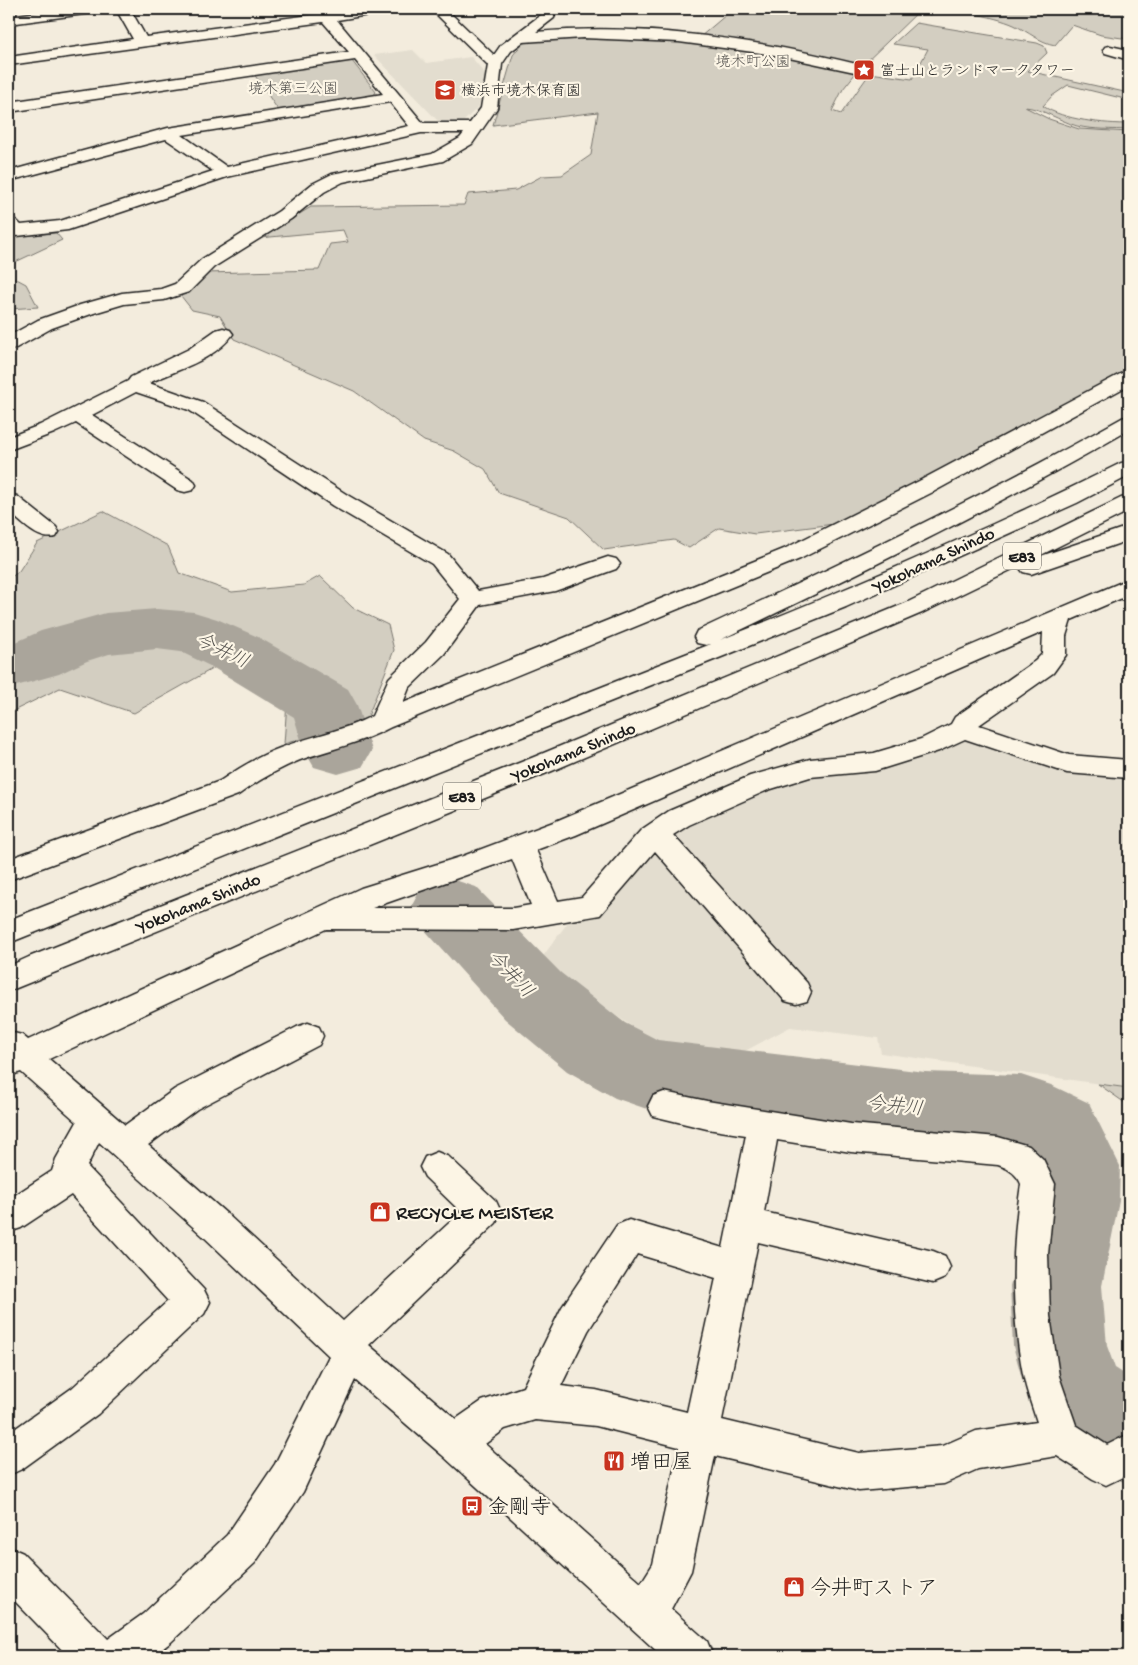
<svg xmlns="http://www.w3.org/2000/svg" width="1138" height="1665" font-family="'Gochi Hand','Klee One',sans-serif">
<style>
.built{fill:#e3ddcf}
.green{fill:#d3cec1;stroke:#78756e}
.lines{fill:none;stroke-linecap:round;stroke-linejoin:round}
.river{fill:#aaa59b;fill-rule:evenodd}
.minor-casing{stroke:#1c1c1c;stroke-width:3}
.highway-casing{stroke:#1c1c1c;stroke-width:3}
.minor{fill:#fcf5e5;fill-rule:evenodd}
.highway{fill:#fcf5e5;fill-rule:evenodd}
.labels{text-anchor:middle;stroke-width:4.5;stroke-linejoin:round;paint-order:stroke}
.far-park-label{font-size:15px;fill:#53514e;stroke:#fcf5e5}
.far-poi-label{font-size:15px;fill:#1c1c1c;stroke:#fcf5e5;text-anchor:start}
.shield{fill:#fcf5e5;stroke:#5f5d58;stroke-width:1}
.shield-label{font-size:16px;font-weight:bold;fill:#1c1c1c}
.street-label{font-size:18px;fill:#1c1c1c;stroke:#fcf5e5}
.water-label{font-size:19px;font-style:italic;fill:#55534f;stroke:#fcf5e5}
.near-poi-label{font-size:21px;fill:#1c1c1c;stroke:#fcf5e5;text-anchor:start}
</style>
<rect width="100%" height="100%" fill="#f3ecdd"/>
<filter id="ink" filterUnits="userSpaceOnUse"><feTurbulence type="fractalNoise" baseFrequency=".02" numOctaves="2"/><feDisplacementMap in="SourceGraphic" scale="10" xChannelSelector="R" yChannelSelector="G"/><feConvolveMatrix kernelMatrix="1 2 1 2 8 2 1 2 1" color-interpolation-filters="sRGB"/></filter>
<g filter="url(#ink)">
<path class="built" d="M413 50 426 63 471 57 486 74 479 106 463 122 438 121 374 55Z
M952 728 1067 767 1129 773V1088L881 1053 878 1038 790 1027 726 1061 667 1050 538 963 633 834 745 782 868 756Z"/>
<path class="green" d="M733 9H921L859 69 843 89 832 111 841 114 870 73 912 79 928 49 893 44 916 23 1037 43 1044 46 1047 53 1028 71 1129 93V100L1068 85 1052 96 1043 106C1063 120 1105 124 1129 124V130C1113 129 1093 130 1077 126 1060 121 1041 108 1025 107L1049 119 1079 129 1129 132V386L842 523 755 534 719 528 689 548 674 540 604 550 569 517 499 493 485 469 454 451 424 441 354 391 234 339 220 316 192 310 181 296 206 273 319 270 330 244 348 242 343 230 260 238 311 207 464 205 468 194 516 190 542 176 562 175 591 155 598 112 493 125 513 55 531 33 700 37Z
M931 9H1129V39L1101 35 1072 25 1055 45C1039 42 1029 32 1014 25 994 16 949 7 929 15Z
M348 60 352 61 376 92 374 95 278 110 254 74Z
M56 233 62 240 9 265V237Z
M9 275 26 284 38 307 9 309Z
M103 511 168 546 179 573 232 592 304 585 320 576 353 608 388 625 394 650 367 719 284 744 287 702 271 656 219 665 134 713 60 688 9 713 11 673H9V579L19 571 37 543Z
M1098 1084 1129 1088V1107L1128 1105Z"/>
<g class="lines">
<path class="river" d="M157 609 194 612 217 619 258 637 348 689 357 705 372 750 362 767 338 774 314 767 304 750 294 717 212 667 181 652 157 649 109 654 87 661 59 674 9 688V645L41 631 106 613Z
M449 878 476 887 561 973 625 1023 658 1040 925 1072 1021 1075 1051 1085 1089 1103 1120 1166 1119 1201 1102 1286 1107 1346 1115 1368 1129 1377V1484L1094 1470 1080 1458 1043 1434 1028 1400 1013 1346 1010 1286 1031 1201 1032 1166 1027 1154 1012 1147 925 1144 688 1115 644 1108 615 1098 567 1071 505 1019 422 927 411 907 422 887Z"/>
<g class="minor-casing">
<path id="minor" d="M62 9H99L92 13 9 24V16Z
M116 9H130L146 37 355 9H388L386 12 381 13 337 20 423 123H470L481 108 488 65 431 9H446L494 55 501 45 542 14V9H556L554 18 536 32C647 22 761 40 869 67L871 70 869 73 864 74 775 55 679 42 583 38 523 42 511 51 502 64 497 108 472 144 443 161 343 182 324 192 291 219 214 267 189 292 164 300 124 304 94 313 52 328 16 348 9 350V336L38 320 80 305 122 293 161 289 175 284 202 259 279 211 312 184 332 174 432 154 460 138 464 133H421L227 177 68 230 17 236 9 233V218L15 219 21 225 60 221 213 171 166 139 9 181V171L168 128 383 94 355 60 9 112V102L349 52 323 22 9 65V57L133 39ZM390 102 409 126 227 167 182 135Z
M1110 46 1129 50V60L1105 53 1103 50 1105 47Z
M223 328 230 330 233 334C215 360 176 370 149 383L203 402 349 496 448 554 478 591 543 579 608 557 616 559 620 564 616 569 555 591 480 605 444 654 409 688 403 703 784 549 919 481 1122 373 1129 371V385L935 491 800 559 391 727C362 743 330 749 300 760 278 769 257 781 238 795L9 880V859L220 781C239 768 259 756 280 748 311 736 343 731 372 716L389 678 426 642 460 599 432 564 333 506 189 410 136 392 92 415 193 480 196 485 193 490 185 492 177 490 76 423 54 433 9 450V437L40 425 128 381 131 377 189 349 216 330Z
M9 494 17 496 56 527 59 532 56 537C37 541 23 523 9 512Z
M1129 579V595L1071 620 1066 636V655L1053 673 979 725 1069 755 1129 760V778L1067 773 965 739 939 751 875 771 810 777 768 790 689 825 673 835 807 983 811 992 807 1001 796 1004 785 1001 655 851 600 915 513 930 326 929 49 1059 125 1125 175 1089 297 1027 308 1023 319 1027 323 1036 319 1045 197 1109 148 1145 227 1214 343 1321 461 1212 425 1177 420 1167 425 1157 437 1152 449 1157 496 1201 501 1212 496 1223 369 1345 456 1419 482 1401 523 1387 562 1307 617 1225 629 1220 723 1248 746 1135 707 1129 653 1116 648 1106 653 1096 664 1092 707 1101 851 1124 998 1137 1029 1146 1043 1159 1055 1184 1048 1254 1050 1316 1059 1376 1076 1425 1107 1445 1129 1434V1474L1106 1485 1093 1479 1057 1456 978 1469 944 1484 859 1491 715 1456 691 1571 671 1609 707 1641 713 1656H662L442 1455 355 1380 303 1492 255 1563 171 1642 153 1656H68L9 1595V1547L23 1553 108 1639 143 1614 227 1535 275 1464 329 1356 203 1236 99 1142 87 1166 204 1290 210 1302 204 1314 98 1414 22 1469 9 1475V1433L72 1388 168 1301 71 1195 21 1228 9 1232V1199L52 1171 56 1159 77 1122 21 1072 9 1076V1032L22 1035 28 1040 361 888 463 856 556 821ZM1043 632 1042 654 1035 661 955 717 951 724 921 739 874 753 810 759 750 776 669 811 641 830 582 897 558 901 536 850 576 835ZM512 859 531 905 513 908H372ZM777 1140 851 1152 998 1165C1008 1168 1017 1174 1021 1184 1011 1247 1011 1312 1023 1374 1026 1390 1032 1406 1037 1422L976 1431 942 1446 859 1453 722 1420 758 1242 933 1283 945 1278 950 1267 945 1256 933 1251 764 1212ZM637 1254 716 1278 687 1412 596 1390 561 1386 588 1331ZM535 1420 596 1426 679 1447 653 1564 641 1583 485 1444 505 1429Z"/>
</g>
<g class="highway-casing">
<path id="highway" d="M1129 416V430C996 507 858 574 720 640 856 586 991 528 1121 463L1129 462V476L1077 503 846 607 9 943V920L711 644 706 645 697 643 694 637 697 631C841 564 984 496 1122 418Z
M1129 496V511L1035 558 1129 526V540L1031 574 1023 572 1019 567 1021 565 922 613 552 771 9 991V966L29 957 534 757 906 603 1121 498Z"/>
</g>
<use href="#minor" class="minor"/>
<use href="#highway" class="highway"/>
</g>
</g>
<defs>
<g id="sight-square" transform="scale(1.125)"><rect x="-9" y="-9" width="18" height="18" rx="4" fill="#c8321e" stroke="#fcf5e5"/><path d="M0-6L1.8-2.2L6-1.7L2.9 1.2L3.7 5.4L0 3.3L-3.7 5.4L-2.9 1.2L-6-1.7L-1.8-2.2Z" fill="#fff"/></g>
<g id="school-square" transform="scale(1.125)"><rect x="-9" y="-9" width="18" height="18" rx="4" fill="#c8321e" stroke="#fcf5e5"/><path d="M0-5L7-2L0 1L-7-2ZM-4 1L0 2.5L4 1V4Q0 6-4 4Z" fill="#fff"/></g>
<g id="shop-square" transform="scale(1.125)"><rect x="-9" y="-9" width="18" height="18" rx="4" fill="#c8321e" stroke="#fcf5e5"/><path d="M-5-2.5h2.3a2.7 3.5 0 0 1 5.4 0H5L5.5 6h-11ZM-1.5-2.5h3a1.5 2.3 0 0 0-3 0Z" fill="#fff"/></g>
<g id="restaurant-square" transform="scale(1.125)"><rect x="-9" y="-9" width="18" height="18" rx="4" fill="#c8321e" stroke="#fcf5e5"/><path d="M-5-6h1v4h1v-4h1v4h1v-4h1v5L-1.5 .5V6h-2V.5L-5-1ZM5-6V6H3V1.5H1.5Q1.5-4 5-6Z" fill="#fff"/></g>
<g id="bus-square" transform="scale(1.125)"><rect x="-9" y="-9" width="18" height="18" rx="4" fill="#c8321e" stroke="#fcf5e5"/><path d="M-5-6H5V4H4V6H2V4H-2V6H-4V4H-5ZM-3.5-4V0h7V-4ZM-3.5 1.2v1.5H-2V1.2ZM2 1.2v1.5H3.5V1.2Z" fill="#fff"/></g>
</defs>
<g fill-rule="evenodd">
<use href="#sight-square" x="864" y="70"/>
<use href="#school-square" x="445" y="90"/>
<use href="#shop-square" x="380" y="1212"/>
<use href="#restaurant-square" x="614" y="1461"/>
<use href="#bus-square" x="472" y="1506"/>
<use href="#shop-square" x="794" y="1587"/>
</g>
<g class="labels">
<g class="far-park-label">
<text x="753" y="66">境木町公園</text>
<text x="293" y="93">境木第三公園</text>
</g>
<g class="far-poi-label">
<text x="880" y="75">富士山とランドマークタワー</text>
<text x="461" y="95">横浜市境木保育園</text>
</g>
<g class="shield">
<rect x="1003" y="542.5" width="38" height="27" rx="4"/>
<rect x="443" y="782.5" width="38" height="27" rx="4"/>
</g>
<g class="shield-label">
<text x="1022" y="562">E83</text>
<text x="462" y="802">E83</text>
</g>
<g class="street-label">
<text transform="translate(933 559) rotate(-25)" y="6">Yokohama Shindo</text>
<text transform="translate(573 751) rotate(-22)" y="6">Yokohama Shindo</text>
<text transform="translate(198 902) rotate(-22)" y="6">Yokohama Shindo</text>
</g>
<g class="water-label">
<text transform="translate(223 649) rotate(26)" y="7">今井川</text>
<text transform="translate(512 973) rotate(46)" y="7">今井川</text>
<text transform="translate(895 1104) rotate(7)" y="7">今井川</text>
</g>
<g class="near-poi-label">
<text x="396" y="1219">RECYCLE MEISTER</text>
<text x="630" y="1468">増田屋</text>
<text x="488" y="1513">金剛寺</text>
<text x="810" y="1594">今井町ストア</text>
</g>
</g>
<rect width="1138" height="1665" fill="none" stroke="#fcf5e5" stroke-width="30"/>
<rect x="15" y="15" width="1108" height="1635" fill="none" stroke="#1c1c1c" stroke-width="2" filter="url(#ink)"/>
</svg>
